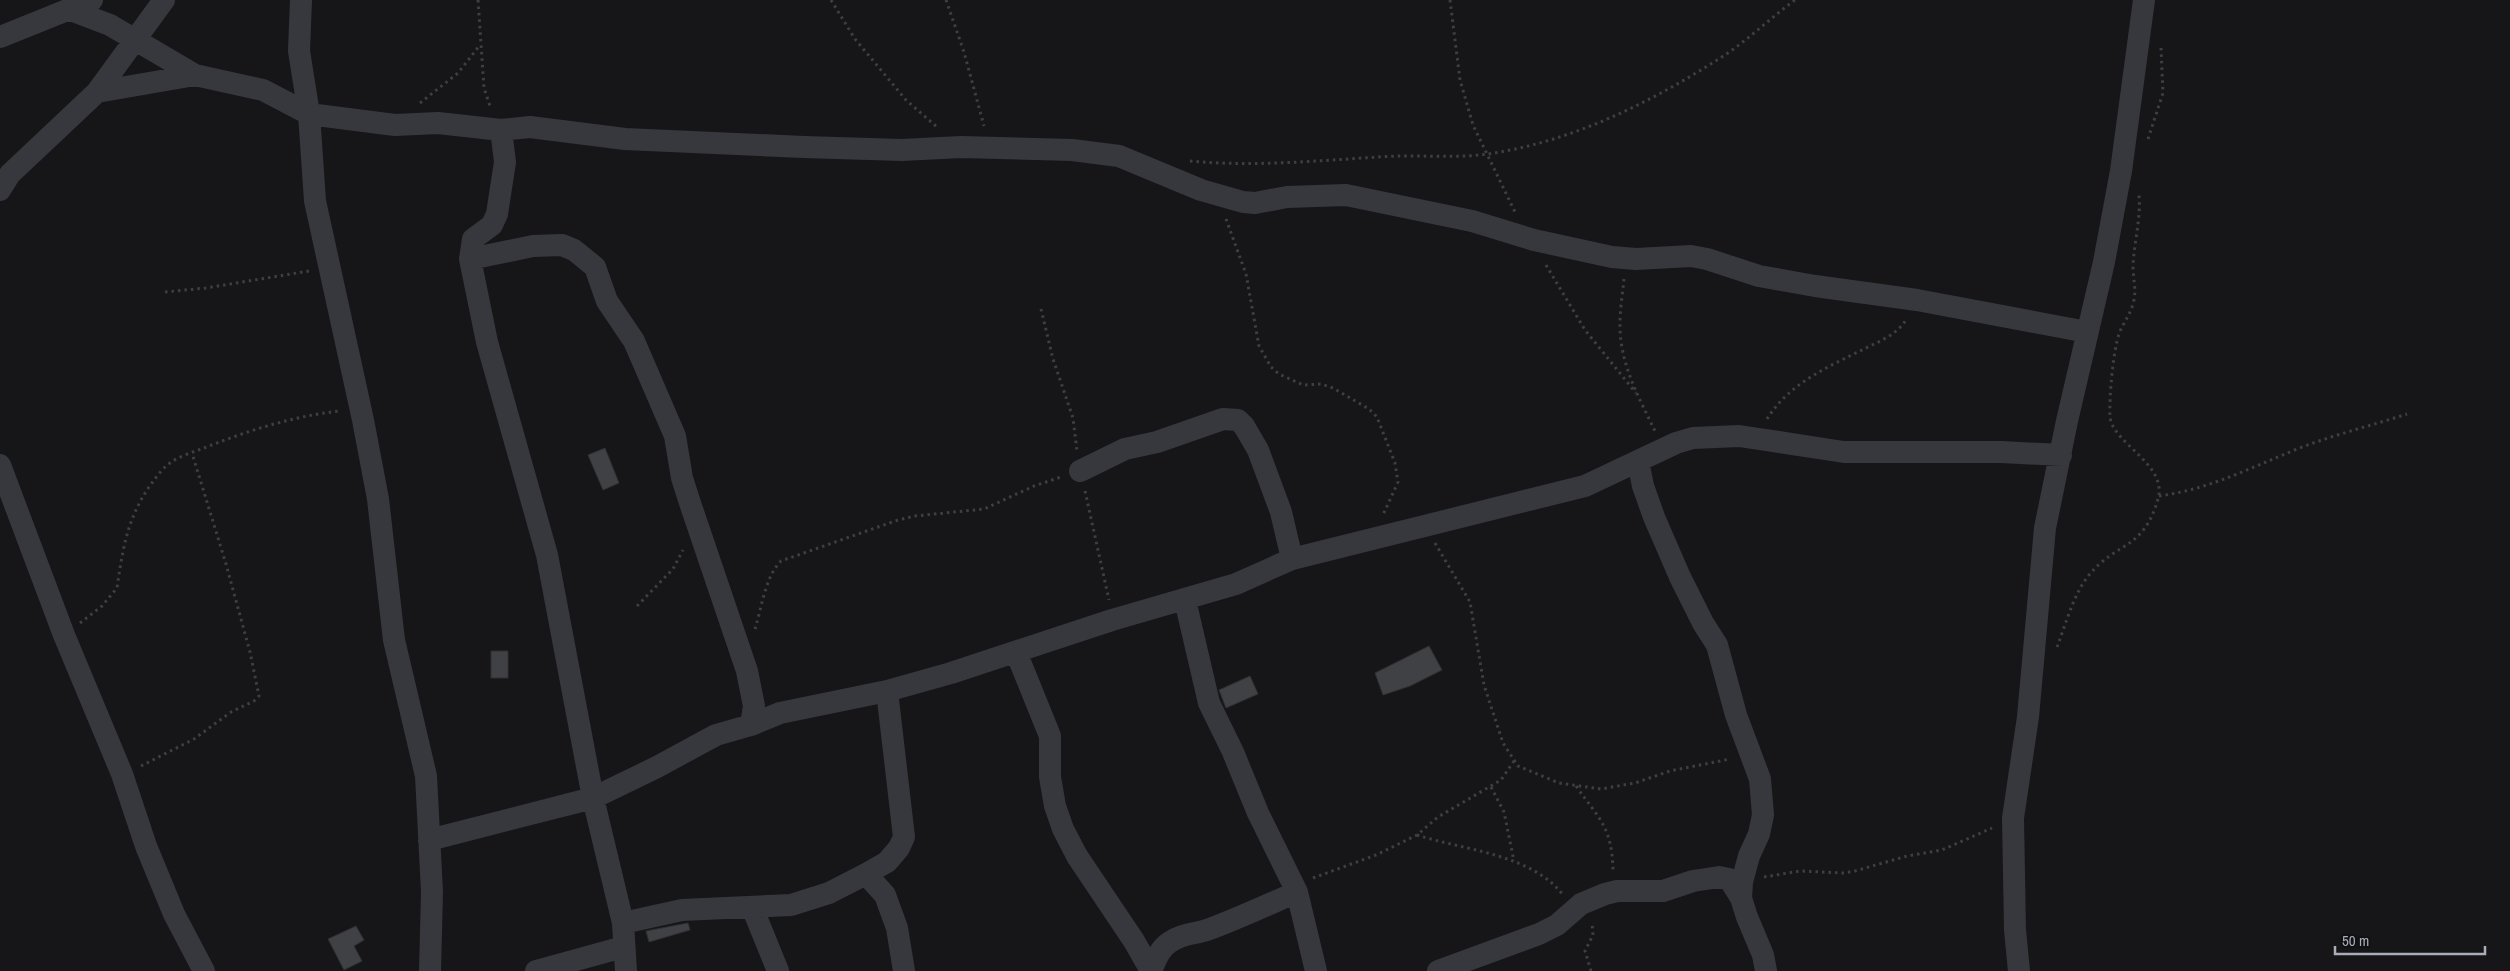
<svg xmlns="http://www.w3.org/2000/svg" width="2510" height="971" font-family="'Archivo Narrow',sans-serif">
<style>
.building{fill:#404145;stroke:#303034}
.lines{fill:none;stroke-linecap:round;stroke-linejoin:round}
.path{stroke:#3d3f44;stroke-width:3;stroke-dasharray:2.5 4;stroke-linecap:butt}
.minor{stroke:#37383d;stroke-width:22}
</style>
<rect width="100%" height="100%" fill="#161618"/>
<path class="building" d="M605 448 619 483 603 490 588 455Z
M1429 646 1442 670 1410 686 1383 695 1375 673Z
M491 651H508V678H491Z
M1250 676 1258 694 1226 708 1219 690Z
M688 923 690 930 649 942 646 931Z
M356 926 364 940 354 946 362 961 344 970 328 939Z"/>
<g class="lines">
<path class="path" d="M478 0 484 88 491 109
M831 0 855 39 906 100 937 127
M946 0 964 52 984 126
M1450 0 1460 80 1473 125 1515 212
M420 103 458 73 480 45
M2148 139 2163 93 2161 48
M1190 161C1253 167 1315 161 1378 157 1415 154 1452 159 1488 154 1570 142 1648 104 1717 60 1745 43 1769 19 1795 0
M1226 219 1246 274 1259 346 1271 367 1279 374 1303 385 1321 384 1333 388 1369 409 1377 417 1395 463 1398 482 1383 515
M1546 265 1585 330 1636 393
M1624 279C1622 299 1618 321 1621 341 1625 373 1641 402 1655 431
M165 292 206 288 309 271
M1041 309 1053 359 1073 418 1077 451
M1767 419C1788 385 1825 368 1860 351 1877 342 1897 336 1907 318
M1085 491 1109 600
M2159 496C2210 489 2250 468 2297 449 2333 435 2370 426 2407 414
M1435 543 1470 602 1484 685 1503 743 1518 766 1559 783 1601 789 1635 783 1670 771 1730 759
M637 606 673 569 683 550
M80 623 102 606 117 588C124 539 130 507 163 469 173 458 190 453 204 448 247 431 293 416 340 411
M755 629C762 607 765 577 781 561L898 520 915 516 984 509 1034 486 1061 477
M2057 647C2066 624 2073 595 2089 575 2117 541 2143 551 2158 499 2168 464 2113 444 2110 417 2109 398 2113 352 2119 334 2123 323 2130 315 2133 304 2137 291 2133 279 2133 266 2134 242 2141 219 2139 195
M141 766 194 739 231 712 254 701 259 696 250 652 226 564 192 453
M1576 786C1600 820 1612 827 1613 871
M1491 787 1504 812 1514 861
M1417 835C1463 850 1532 854 1563 895
M1764 877 1800 871 1843 873 1855 871 1907 856 1942 850 1992 828
M1313 878 1376 855 1417 835 1438 817 1501 780 1514 761
M1591 971 1585 951 1593 935 1592 922"/>
<path class="minor" d="M301 0 299 51 309 114 315 201 363 420 378 499 394 640 426 776 432 892 430 971
M68 9 110 25 195 75 263 90 309 114 395 125 438 123 501 130 530 127 625 139 804 147 902 150 961 147 1072 150 1119 156 1201 190 1243 202 1255 203 1287 197 1346 195 1472 221 1534 240 1612 257 1636 259 1691 256 1707 259 1759 276 1815 286 1917 300 2087 332
M0 37 92 0
M97 92 195 75
M501 130 505 162 497 214 492 225 473 239 470 259 487 342 547 555 593 798 623 923 626 971
M0 190 10 174 97 92 164 0
M470 259 533 246 562 245 574 250 595 267 607 301 634 341 675 436 682 478 690 503 747 671 754 706 751 725
M1638 461 1643 486 1654 517 1680 577 1703 623 1717 645 1736 715 1760 779 1763 815 1759 834 1749 856 1742 882 1741 898 1747 917 1763 955 1766 971
M0 465 64 635 122 774 146 846 174 914 204 971
M1080 471 1125 449 1157 442 1223 419 1238 420 1244 426 1258 450 1281 512 1292 559
M1185 600 1209 703 1233 752 1258 813 1297 892 1316 971
M1016 652 1050 736V777L1055 806 1063 829 1077 856 1134 941 1151 971
M429 840 593 798 657 767 716 735 751 725 780 713 887 691 951 673 1112 620 1236 584 1292 559 1585 486 1676 443 1693 438 1739 436 1844 452H2001L2061 455
M866 874 885 895 897 928 904 971
M752 907 778 971
M623 923 682 910 791 905 829 893 866 874 887 862 899 848 904 837 887 691
M536 971 623 947
M1151 971C1156 960 1159 949 1170 942 1181 934 1194 934 1207 930 1237 919 1267 905 1297 892
M1438 971 1539 934 1557 925 1581 904 1605 894 1617 891H1663L1693 881 1719 877 1729 879 1741 898
M2019 971 2015 930 2013 818 2028 717 2045 528 2067 421 2104 262 2121 171 2144 0"/>
</g>
<path d="M2335 946v8h150v-8" fill="none" stroke="#a8adb8" stroke-width="2.5"/>
<text x="2342" y="946" font-size="15" fill="#a8adb8" stroke="#111113" stroke-width="4" paint-order="stroke">50 m</text>
</svg>
